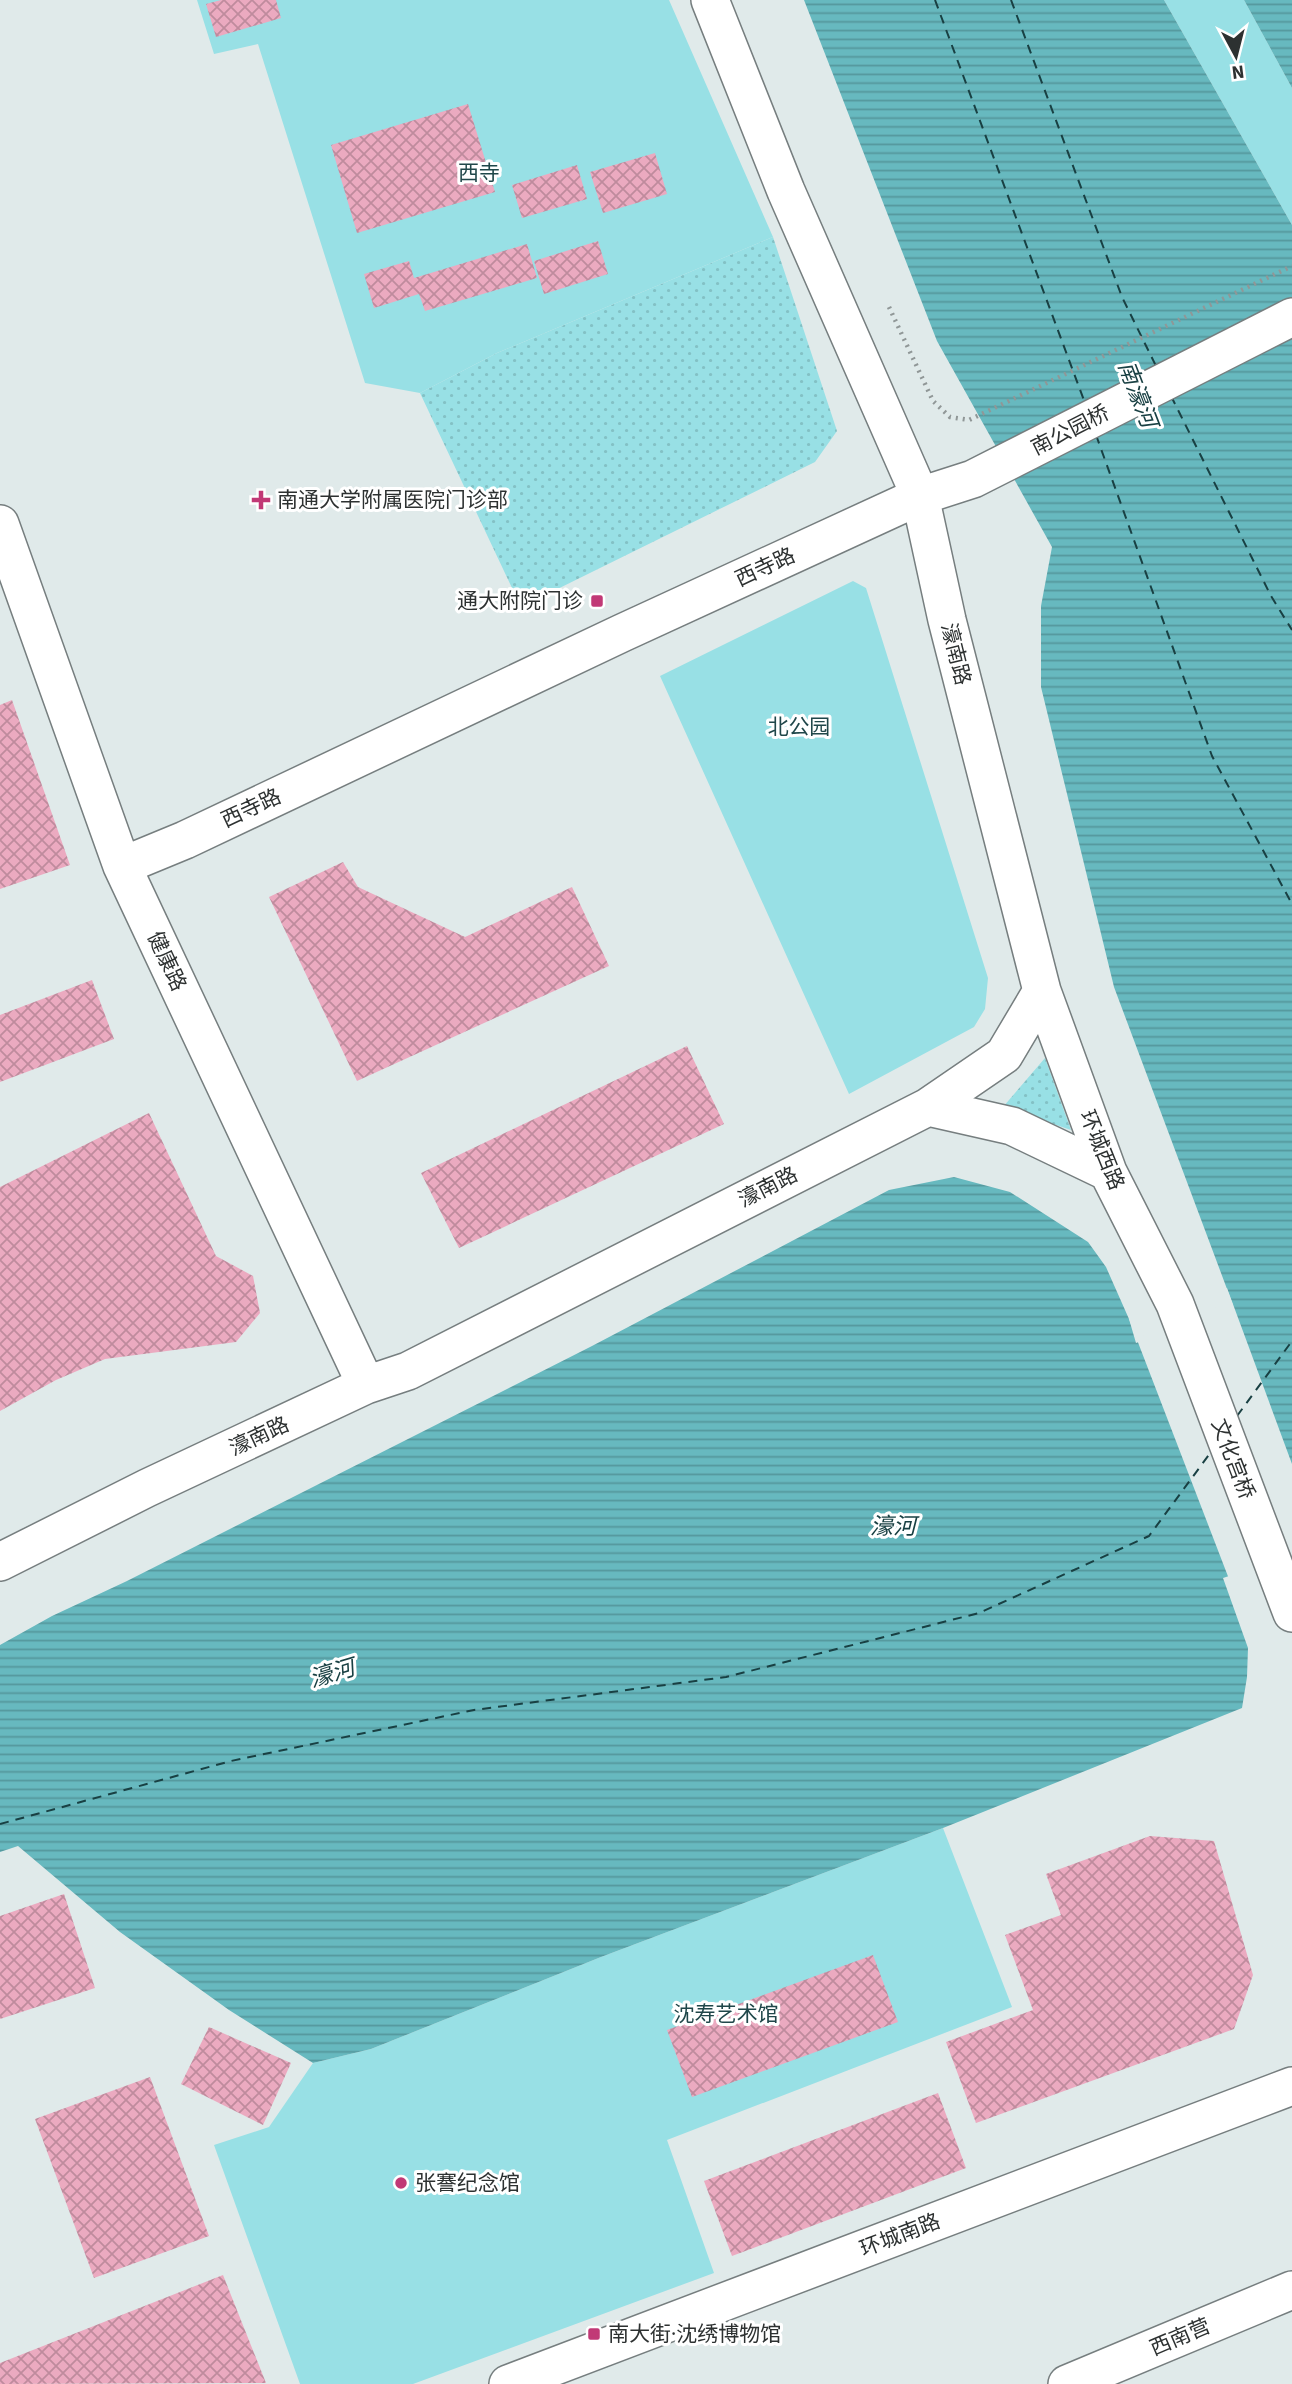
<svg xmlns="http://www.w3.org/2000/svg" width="1292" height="2384" font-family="'Source Sans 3','Noto Sans SC',sans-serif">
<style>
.grass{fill:url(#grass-dots)}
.park{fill:#98e0e5}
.water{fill:url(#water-rules)}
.pier{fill:#e0eaea}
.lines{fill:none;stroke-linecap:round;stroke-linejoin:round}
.ferry{stroke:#194043;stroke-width:2;stroke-dasharray:9 7;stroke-linecap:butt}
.building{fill:url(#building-cross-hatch)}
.minor-casing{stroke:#767e7f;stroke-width:40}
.path{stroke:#909797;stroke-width:4.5;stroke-dasharray:2 5;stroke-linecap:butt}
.minor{stroke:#fff;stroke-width:37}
.poi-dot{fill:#c13976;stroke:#fff;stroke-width:2.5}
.labels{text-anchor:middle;stroke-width:6;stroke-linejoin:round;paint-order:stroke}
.park-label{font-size:21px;fill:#20474a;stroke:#fff}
.street-label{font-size:21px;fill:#2d3131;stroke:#fff}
.poi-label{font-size:21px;fill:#2d3131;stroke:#fff;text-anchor:start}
.water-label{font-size:23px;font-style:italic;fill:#194043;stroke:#fff}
</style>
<defs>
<pattern id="grass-dots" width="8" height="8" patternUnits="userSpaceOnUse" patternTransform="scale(1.75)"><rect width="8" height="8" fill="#98e0e5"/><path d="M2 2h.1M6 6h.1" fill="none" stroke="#83c1c5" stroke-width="1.8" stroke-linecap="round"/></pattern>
<pattern id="water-rules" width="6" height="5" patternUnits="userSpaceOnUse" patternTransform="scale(1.75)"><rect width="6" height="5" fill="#67b9bf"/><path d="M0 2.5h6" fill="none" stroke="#55979c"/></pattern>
<pattern id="building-cross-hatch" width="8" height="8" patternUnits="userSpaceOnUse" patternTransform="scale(1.75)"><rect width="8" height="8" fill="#ebaac0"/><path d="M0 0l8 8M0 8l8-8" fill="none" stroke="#bf8b9d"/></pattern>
</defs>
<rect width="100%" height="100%" fill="#e0eaea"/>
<path class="grass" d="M773 237 837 431 815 462 521 607 420 393 497 353Z
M1045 1058 1071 1130 1003 1107Z"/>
<path class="park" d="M197 0H669L773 237 497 353 420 393 365 383 258 44 214 54Z
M1164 0H1244L1292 88V225Z
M853 581 866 588 988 978 985 1009 974 1027 849 1094 660 676Z
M943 1828 1012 2007 667 2140 714 2273 413 2384H300L214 2145 269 2127 313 2063 371 2049 601 1957Z"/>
<path class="water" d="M804 0H1164L1292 225V1555L1223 1578 1248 1648 1247 1677 1242 1708 943 1828 601 1957 371 2049 313 2063 229 2010 120 1932 18 1846 0 1852V1645L52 1616 127 1581 592 1346 889 1190 954 1177 1010 1192 1088 1242 1106 1267 1129 1319 1136 1343 1233 1305 1114 987 1041 687V606L1052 547 937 341Z
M1244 0H1292V88Z"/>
<path class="pier" d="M1227 1288 1292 1464V1558L1229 1579 1129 1319 1133 1318 1138 1338 1228 1303 1223 1289Z"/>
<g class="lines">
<path class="ferry" d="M935 0 1085 403
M1011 0 1122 297 1156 366
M1171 396 1271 596 1292 630
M1096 435 1212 756 1292 904
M1237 1416 1292 1341
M0 1824 231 1761 474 1710 726 1677 979 1613 1149 1536 1211 1452"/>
</g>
<path class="building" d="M221 0H276L281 18 216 37 206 4Z
M468 104 495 192 357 233 331 145Z
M655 153 667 194 603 213 590 172Z
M577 165 587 199 522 218 512 185Z
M598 241 608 274 544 294 534 261Z
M527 244 537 278 425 311 419 294 374 308 364 274 409 261 414 278Z
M12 700 70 865 0 889V705Z
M343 862 358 887 465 937 572 887 609 966 357 1081 269 897Z
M92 980 114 1039 0 1082V1015Z
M687 1046 724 1124 459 1248 421 1173Z
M149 1113 216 1256 253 1276 260 1313 236 1342 105 1359 56 1380 0 1411V1187Z
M1150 1836 1214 1841 1253 1975 1234 2029 976 2123 946 2042 1033 2010 1005 1935 1061 1915 1046 1874Z
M64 1894 95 1988 0 2019V1916Z
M873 1955 898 2022 692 2097 667 2030Z
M209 2027 291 2063 263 2125 181 2084Z
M150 2077 209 2236 94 2278 35 2119Z
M938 2093 966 2168 732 2256 704 2181Z
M223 2275 266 2383 0 2384V2363Z"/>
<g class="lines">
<g class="minor-casing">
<path id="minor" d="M710 0 786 191 920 496 947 620 1042 991 1108 1172 1175 1304 1292 1613
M0 524 122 866 366 1385
M122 866 185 840 622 633 920 496 973 479 1292 317
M928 1107 1012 1126 1108 1172
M0 1562 147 1488 366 1385 408 1371 928 1107 1004 1055 1042 991
M508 2384 1292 2086
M1067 2384 1292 2290"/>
</g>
<path class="path" d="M889 307 933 401 950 417 969 420 1292 266"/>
<use href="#minor" class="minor"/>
</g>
<g class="poi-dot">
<path d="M257.5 489.5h7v7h7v7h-7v7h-7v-7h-7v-7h7z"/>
<rect x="590" y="594" width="14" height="14" rx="3.5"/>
<circle cx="401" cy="2183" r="7"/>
<rect x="587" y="2327" width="14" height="14" rx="3.5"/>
</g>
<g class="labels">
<g class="park-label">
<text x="479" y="180">西寺</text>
<text x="799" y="734">北公园</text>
<text x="726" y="2021">沈寿艺术馆</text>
</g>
<g class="street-label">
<text transform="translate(1070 430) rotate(-27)" y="7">南公园桥</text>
<text transform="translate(765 567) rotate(-25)" y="7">西寺路</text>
<text transform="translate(956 654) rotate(76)" y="7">濠南路</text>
<text transform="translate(251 808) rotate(-25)" y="7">西寺路</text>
<text transform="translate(167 961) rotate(65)" y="7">健康路</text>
<text transform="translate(1102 1150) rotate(68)" y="7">环城西路</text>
<text transform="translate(768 1187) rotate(-27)" y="7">濠南路</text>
<text transform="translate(259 1436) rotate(-25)" y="7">濠南路</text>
<text transform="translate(1233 1459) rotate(69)" y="7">文化宫桥</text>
<text transform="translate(900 2235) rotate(-21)" y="7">环城南路</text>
<text transform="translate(1180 2337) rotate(-23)" y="7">西南营</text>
</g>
<g class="poi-label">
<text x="277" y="507">南通大学附属医院门诊部</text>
<text x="583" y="608" text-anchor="end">通大附院门诊</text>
<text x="415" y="2190">张謇纪念馆</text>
<text x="608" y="2341">南大街·沈绣博物馆</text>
</g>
<g class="water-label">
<text transform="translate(1138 394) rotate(69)" y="8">南濠河</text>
<text x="893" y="1534">濠河</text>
<text transform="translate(332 1673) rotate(-17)" y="8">濠河</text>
</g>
</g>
<g transform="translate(1236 56) rotate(173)" stroke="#ffffff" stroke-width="5" paint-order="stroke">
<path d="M0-5L12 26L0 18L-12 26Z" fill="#2d3131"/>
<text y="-10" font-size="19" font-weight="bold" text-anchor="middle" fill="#2d3131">N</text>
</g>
</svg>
